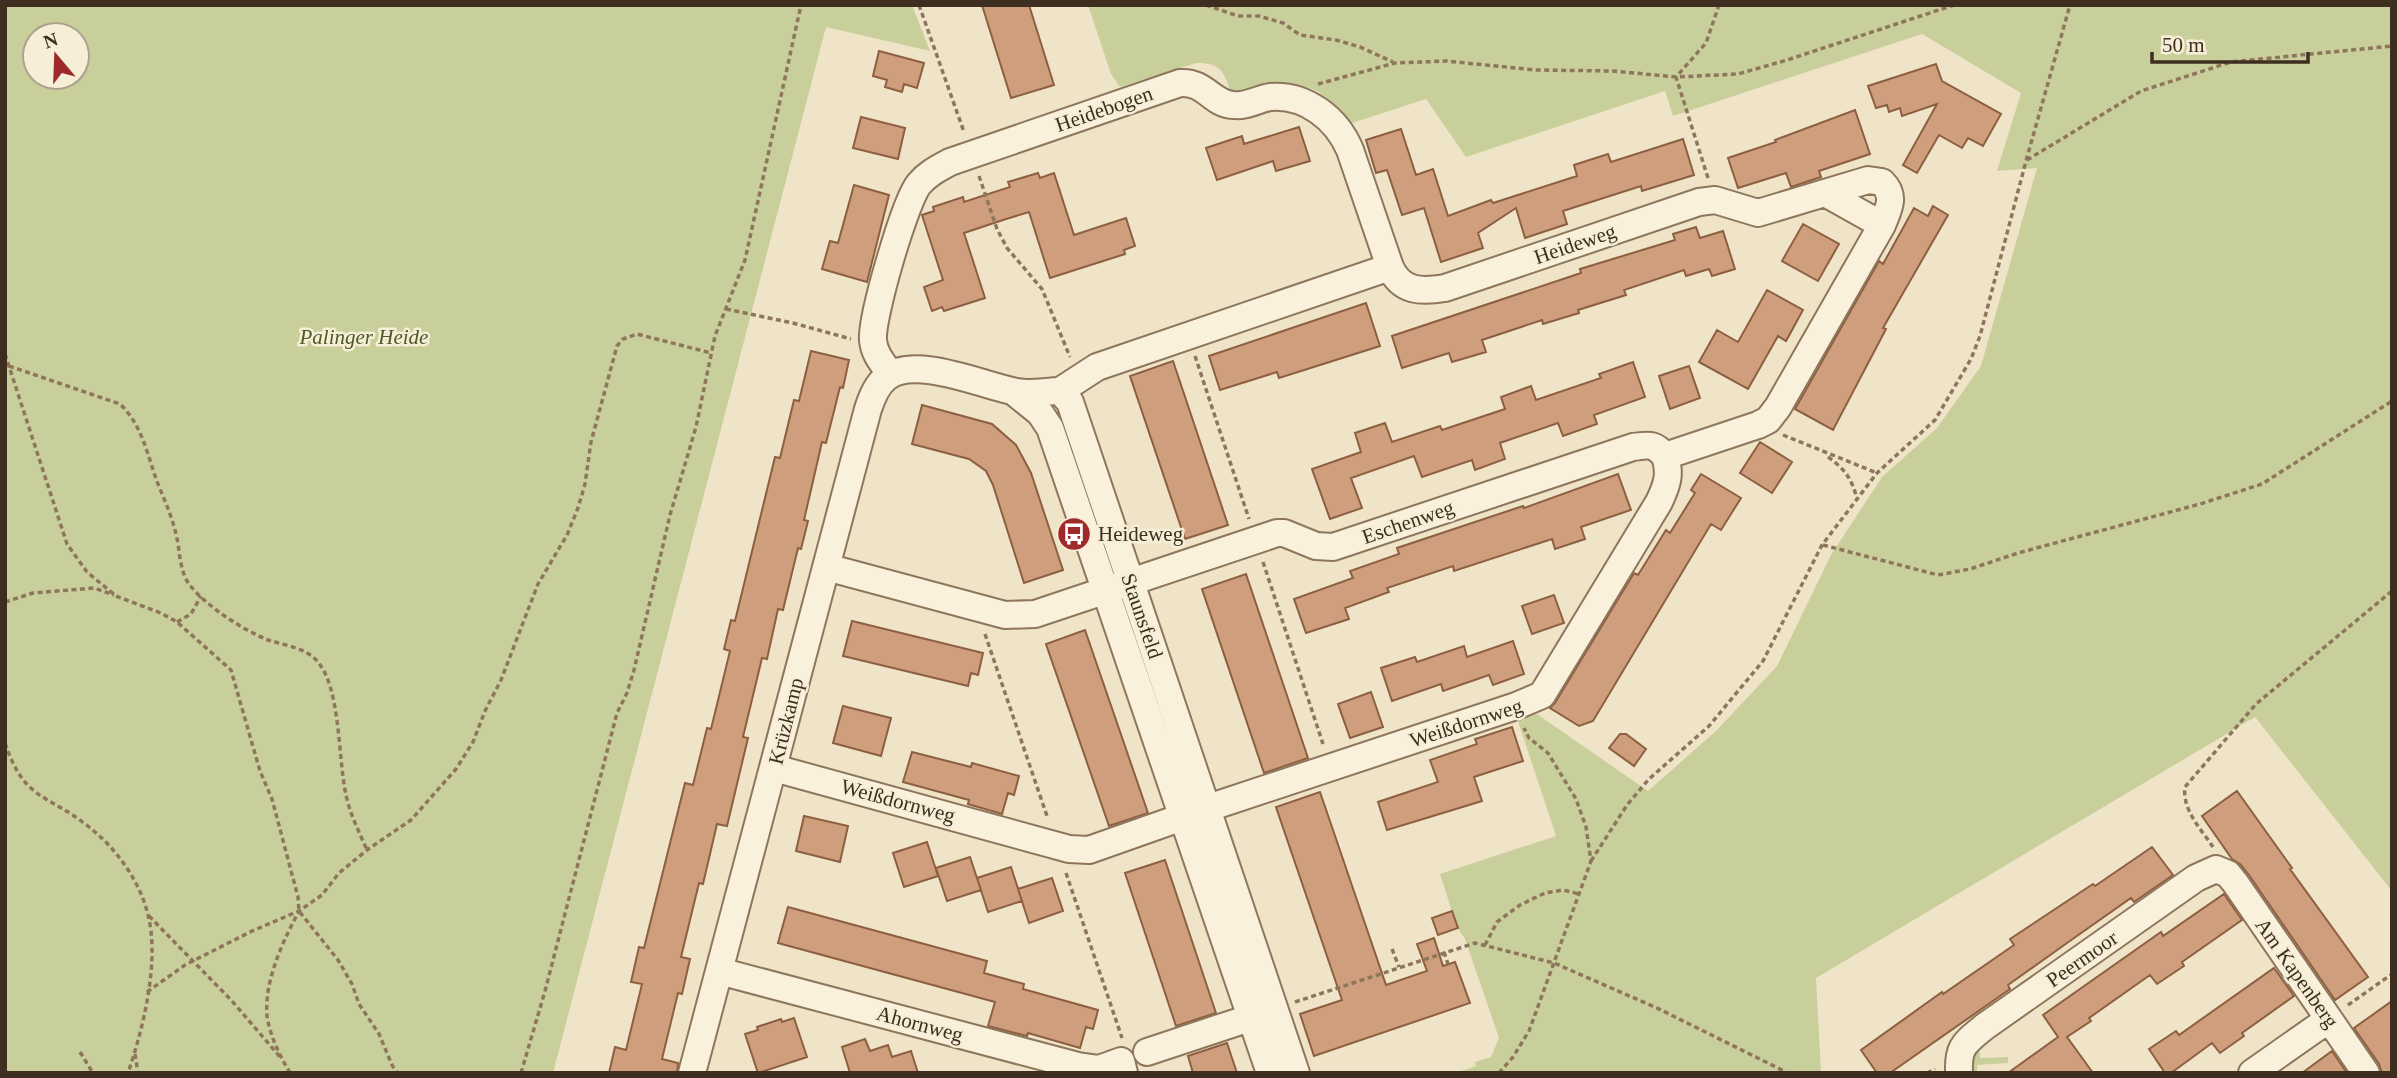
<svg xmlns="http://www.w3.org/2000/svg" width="2397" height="1078" font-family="Georgia,serif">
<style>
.green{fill:#c9cf9b;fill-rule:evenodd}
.building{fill:#cf9f7d;stroke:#8d5f41;stroke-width:2}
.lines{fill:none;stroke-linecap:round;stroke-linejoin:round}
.minor-casing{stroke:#8d765c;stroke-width:30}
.path{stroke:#8d765c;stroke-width:3.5;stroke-dasharray:5 3.5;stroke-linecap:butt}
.minor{stroke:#faf1dc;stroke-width:26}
.labels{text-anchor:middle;stroke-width:5;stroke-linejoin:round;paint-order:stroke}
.street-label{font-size:21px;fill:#3d2e20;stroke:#f7eed8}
.park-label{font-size:21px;font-style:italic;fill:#4d5a26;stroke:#f7eed8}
.poi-label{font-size:21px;fill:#3d2e20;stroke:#f7eed8;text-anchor:start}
</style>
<rect width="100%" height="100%" fill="#f0e4c8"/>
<path class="green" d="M5 5H912L930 51 826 27 553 1073H5ZM35 35H77V77H35Z
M1088 5H2392V891L2255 717 1816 978 1821 1073H1455L1476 1066 1475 1062 1491 1057 1499 1038 1465 939 1457 927 1440 874 1556 836 1518 721 1537 714 1648 791 1717 730 1777 666 1831 555 1882 477 1937 428 1981 366 2037 168 1997 171 2021 93 1922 34 1673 116 1665 91 1466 157 1426 99 1349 124C1340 113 1331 100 1319 92 1294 78 1258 91 1232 96 1224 73 1223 63 1196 63L1120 87 1111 74Z
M1979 1043 1980 1058 2008 1057V1063L1977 1065V1073H1968V1062Z"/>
<path class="building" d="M982 5H1029L1054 85 1011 98Z
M879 51 924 63 917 88 904 84 902 92 885 87 887 80 873 76Z
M1936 64 1942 81 2001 114 1983 146 1968 138 1962 148 1939 135 1917 173 1903 165 1937 104 1902 116 1900 108 1889 112 1887 105 1876 108 1868 86Z
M1855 110 1870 154 1819 171 1821 177 1791 187 1786 173 1738 188 1728 158 1776 142 1775 140Z
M861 117 905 128 898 159 853 148Z
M1299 127 1310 161 1276 171 1273 161 1217 180 1206 148 1242 136 1244 144Z
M1401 129 1416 175 1433 169 1448 216 1491 200 1493 203 1577 176 1574 165 1608 154 1611 162 1683 139 1694 175 1642 191 1641 186 1563 211 1567 224 1525 238 1516 208 1478 233 1483 248 1441 262 1424 208 1402 215 1387 170 1376 173 1366 140Z
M1038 173 1040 178 1054 173 1074 235 1126 218 1135 246 1124 250 1125 254 1050 278 1029 212 1003 220 964 233 985 298 944 311 942 307 932 311 924 287 943 280 922 215 934 211 933 207 963 197 964 202 1010 187 1008 182Z
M854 185 889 195 867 282 822 269 830 241 838 243Z
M1933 206 1948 215 1883 328 1886 329 1833 430 1795 409 1879 261 1883 264 1914 208 1928 216Z
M1803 224 1839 244 1818 281 1782 261Z
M1696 227 1700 238 1723 231 1735 269 1712 276 1709 269 1686 276 1684 270 1624 290 1626 295 1578 310 1579 313 1543 324 1542 320 1482 340 1486 352 1452 362 1449 353 1402 368 1392 336 1581 273 1580 269 1675 240 1673 234Z
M1767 290 1803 310 1786 341 1778 336 1748 389 1699 362 1717 330 1738 342Z
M1366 303 1380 346 1279 378 1277 372 1220 390 1209 356Z
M811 351 849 360 843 388 840 387 826 443 822 442 804 520 808 521 801 549 798 548 783 610 778 609 767 659 762 658 743 737 748 738 727 826 717 824 703 884 699 883 681 957 690 959 682 994 678 993 662 1059 678 1063 677 1073H609L615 1047 626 1050 642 984 631 982 639 947 644 948 685 783 693 785 707 728 711 729 730 651 724 649 731 620 735 621 775 457 780 458 794 400 799 401Z
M1173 361 1228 525 1185 539 1130 376Z
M1633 362 1645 397 1594 415 1597 424 1563 436 1558 423 1500 443 1505 459 1475 470 1472 460 1422 477 1414 456 1351 478 1362 508 1330 519 1312 469 1361 452 1355 433 1385 423 1392 442 1440 426 1442 430 1505 409 1501 397 1531 386 1536 400 1601 378 1599 374Z
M1689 366 1700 398 1670 409 1659 376Z
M922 405 992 424 1016 445 1031 473 1063 570 1024 583 993 485 986 471 969 459 912 444Z
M1760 442 1792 462 1772 493 1740 473Z
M1618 474 1631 510 1581 527 1585 539 1555 549 1552 539 1454 571 1453 566 1387 588 1389 592 1345 608 1349 619 1306 633 1294 599 1353 578 1350 571 1399 554 1397 548 1523 506 1524 508Z
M1701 474 1741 498 1721 530 1711 524 1593 721 1579 726 1550 708 1555 703 1634 573 1638 575 1666 530 1670 533 1695 493 1691 490Z
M1246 574 1308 758 1264 773 1202 589Z
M1554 595 1564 623 1532 634 1522 606Z
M852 621 983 653 978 675 971 673 968 686 843 656Z
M1085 630 1148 813 1109 826 1046 644Z
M1513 641 1524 674 1493 685 1489 675 1443 691 1441 684 1392 701 1381 668 1415 657 1417 662 1464 646 1467 657Z
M1371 692 1383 727 1350 738 1338 704Z
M843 706 891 718 881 756 833 743Z
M1512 727 1523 761 1474 777 1482 801 1387 830 1378 802 1438 782 1430 760 1477 744 1475 739Z
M1620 734H1626L1646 749 1634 766 1609 748Z
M912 752 971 767 972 763 1019 776 1014 795 1008 793 1002 814 968 804 969 800 903 782Z
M2237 791 2292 868 2290 869 2368 977 2335 1000 2249 875 2240 864 2232 859 2202 816Z
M1320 792 1386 985 1427 971 1417 944 1434 938 1443 966 1455 962 1470 1003 1314 1056 1300 1014 1342 1000 1276 807Z
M804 816 848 826 840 862 796 851Z
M927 842 938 876 904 887 893 853Z
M2152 847 2173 875 2134 902 2131 898 2067 943 2008 985 2010 989 1890 1073H1877L1861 1050 1942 992 1943 994 2014 945 2010 939 2093 884 2095 886Z
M970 857 981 890 947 901 936 868Z
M1165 860 1216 1013 1176 1026 1125 873Z
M1011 867 1022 901 988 912 977 878Z
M1052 878 1063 911 1029 923 1018 889Z
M2224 894 2242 920 2182 962 2184 966 2157 984 2150 975 2089 1018 2091 1021 2067 1037 2093 1073H2008L2058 1037 2043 1015 2161 932 2163 936Z
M788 907 987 961 984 973 1024 984 1023 989 1098 1010 1093 1029 1086 1027 1080 1048 1028 1033 1027 1036 988 1026 995 1002 778 943Z
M1452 911 1458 928 1438 935 1432 918Z
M2274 968 2294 996 2242 1033 2244 1036 2220 1053 2212 1043 2171 1073H2165L2149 1049 2176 1031 2179 1035Z
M2392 1001V1073H2382L2379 1064 2354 1028Z
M794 1018 807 1057 758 1073 745 1034 758 1030 757 1027 781 1019 782 1022Z
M865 1039 870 1051 888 1045 892 1057 911 1051 918 1073H850L842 1047Z
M1227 1043 1237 1073H1193L1188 1056Z
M2332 1051 2347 1073H2302Z"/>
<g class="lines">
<g class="minor-casing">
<path id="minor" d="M1825 193 1882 225
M890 374C883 363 874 354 873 340 871 318 905 201 919 184 928 173 939 168 950 162L1180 83C1205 81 1212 104 1233 105 1246 107 1258 99 1270 97 1306 94 1337 119 1350 150L1390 267
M1014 392 1040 413 1050 428 1270 1073
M826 567 1005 615 1035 614 1277 533H1284L1316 546 1333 547 1633 447C1649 445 1654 443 1665 456L1758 425 1768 420 1778 407 1882 225C1889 208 1896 196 1882 182L1868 180 1758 213 1715 200 1699 202 1445 288C1421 292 1401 292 1390 267L1097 367 1060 391
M774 768 1069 849 1089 850 1208 808 1516 706 1542 695 1659 502C1667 485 1671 474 1665 456
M719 971 1078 1066 1099 1069 1121 1061 1124 1073
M1147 1052 1265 1013
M692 1073 868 409C872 397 877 384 887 377 915 355 984 386 1017 392 1032 395 1045 391 1060 391L1070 402 1296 1073
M1959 1073C1958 1046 1964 1044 1984 1027L2196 878 2216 869 2228 874 2236 884 2366 1073
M2252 1073 2329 1019"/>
</g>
<path class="path" d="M919 5 964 132
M1206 5 1238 16H1259L1283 23 1300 35 1336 40 1360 47 1393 62
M1318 84 1395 63 1447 61 1535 70 1613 71 1676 77 1738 74 1787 60 1954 5
M2027 160 2141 91 2231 62 2392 46
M979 176 997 229 1007 248 1042 289 1070 357
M1708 178 1676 77 1706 43 1719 5
M726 309 793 323 851 339
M5 354 67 544 87 572 116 596 161 613 177 622 231 670 260 771 272 799 298 897 299 911 338 960 352 984 359 1004 379 1034 392 1065 397 1073
M1195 356 1249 519
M9 366 120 404C143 426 147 455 158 484 165 501 172 517 176 534 180 550 179 566 187 581 202 604 243 630 268 640 284 645 306 648 317 661 341 687 338 760 346 795 350 814 359 832 367 850
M1783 435 1877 473
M1828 457C1845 469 1852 479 1857 499
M1823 545 1938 575 1970 569 2018 553 2200 504 2262 484 2392 401
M1263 562 1323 744
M5 602 33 593 94 588 114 595
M177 622 191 614 201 596
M985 634 1048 819
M5 743C25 802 47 793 89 827 116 848 140 881 148 915 160 961 143 1029 128 1073
M2213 847C2201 829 2182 810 2185 787L2256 704 2392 591
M1591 861 1627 805 1649 779 1709 726 1763 661 1822 545 1877 473 1935 420 1971 359 1980 336 2026 161 2070 5
M1066 873 1122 1038
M149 916 232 1001 281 1058
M1485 945 1497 922 1520 905 1545 893 1563 890 1579 894
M1392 949 1399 967
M1444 952 1448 964
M147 992 185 965 252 931 299 911 322 895 339 873 367 850 411 820 456 769 473 742 485 711 501 680 538 584 567 535 578 508 585 484 591 442 617 346 623 339 637 334 711 353
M1295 1002 1475 943 1554 963 1657 1008 1788 1073
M2348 1005 2392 974
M80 1052 93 1073
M135 1054 138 1073
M5 1072 9 1073
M290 1073C280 1056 270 1036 267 1016 264 981 283 941 299 911
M521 1073 545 991 617 713 627 693 634 670 670 515 696 427 715 336 745 260 801 5
M1446 1073H1450
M1499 1073 1513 1057 1529 1031 1591 861 1586 827 1576 799 1548 753 1529 738 1524 728
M1927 1073 1935 1069"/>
<use href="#minor" class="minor"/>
</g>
<defs>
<g id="bus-disc" transform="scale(1.75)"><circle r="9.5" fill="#9e2a2b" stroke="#f7eed8"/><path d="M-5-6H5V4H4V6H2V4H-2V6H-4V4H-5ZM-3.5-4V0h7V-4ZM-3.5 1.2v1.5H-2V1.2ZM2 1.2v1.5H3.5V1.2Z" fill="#fff"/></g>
</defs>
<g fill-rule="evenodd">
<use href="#bus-disc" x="1074" y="534"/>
</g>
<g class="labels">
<g class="street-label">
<text transform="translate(1104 109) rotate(-19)" y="7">Heidebogen</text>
<text transform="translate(1575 244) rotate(-19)" y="7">Heideweg</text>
<text transform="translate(1408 522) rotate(-19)" y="7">Eschenweg</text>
<text transform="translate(1142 616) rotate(71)" y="7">Staunsfeld</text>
<text transform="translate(786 721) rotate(-76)" y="7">Krüzkamp</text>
<text transform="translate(1466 723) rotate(-18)" y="7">Weißdornweg</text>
<text transform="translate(898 801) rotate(15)" y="7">Weißdornweg</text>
<text transform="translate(2082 959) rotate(-35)" y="7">Peermoor</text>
<text transform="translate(2297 973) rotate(55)" y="7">Am Kapenberg</text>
<text transform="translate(920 1024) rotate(15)" y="7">Ahornweg</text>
</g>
<g class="park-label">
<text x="364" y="344">Palinger Heide</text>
</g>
<g class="poi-label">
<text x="1098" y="541">Heideweg</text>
</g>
</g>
<rect width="2397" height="1078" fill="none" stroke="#3d2e20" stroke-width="14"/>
<g transform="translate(56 56) rotate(341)"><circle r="33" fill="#f7eed8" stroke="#ada18e" stroke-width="2"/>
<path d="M0-5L12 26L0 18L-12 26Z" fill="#9e2a2b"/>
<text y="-10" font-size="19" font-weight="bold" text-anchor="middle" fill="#3d2e20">N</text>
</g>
<path d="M2152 52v10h156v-10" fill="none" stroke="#3d2e20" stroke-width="3.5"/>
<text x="2162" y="52" font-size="21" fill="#3d2e20" stroke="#f7eed8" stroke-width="5" paint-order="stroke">50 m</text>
</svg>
